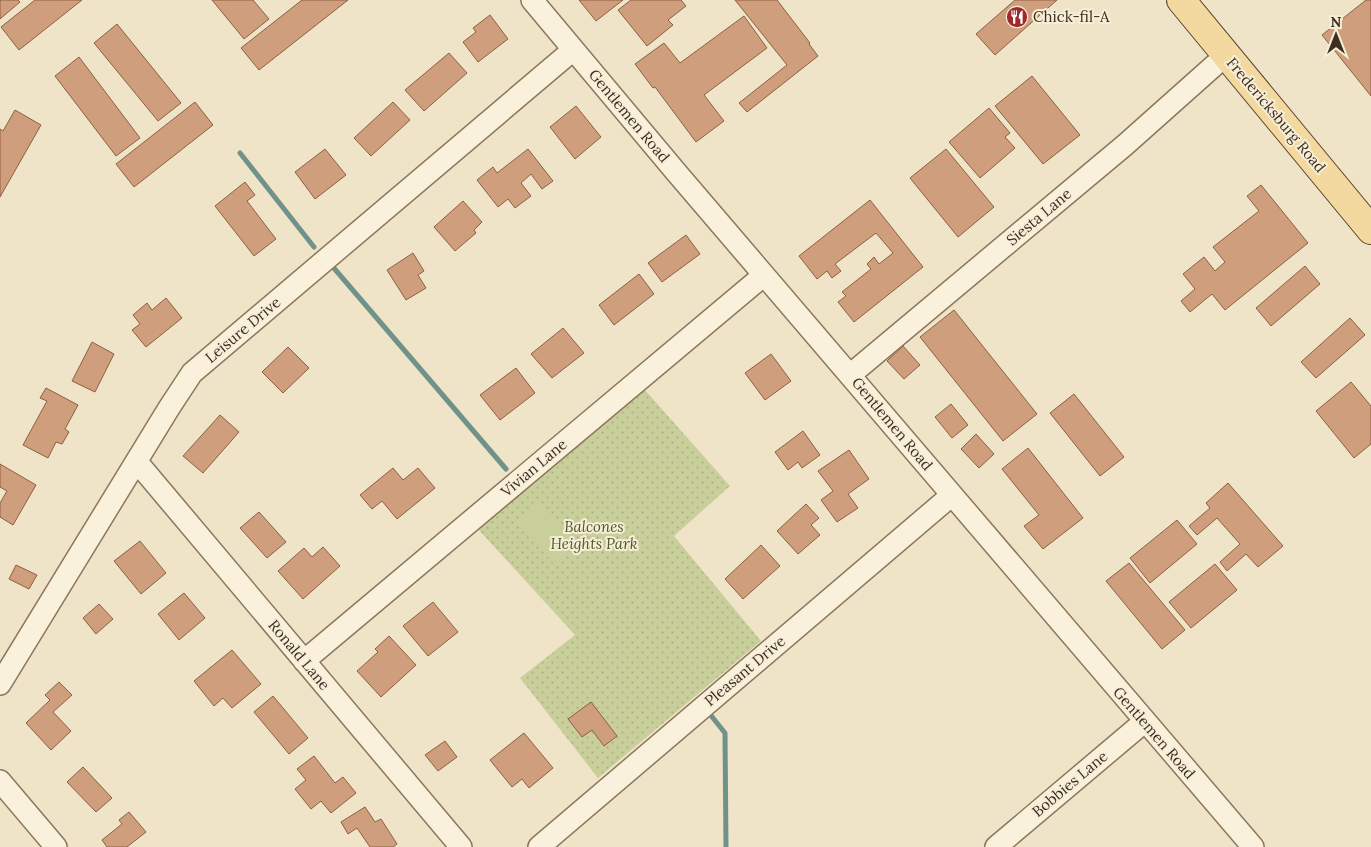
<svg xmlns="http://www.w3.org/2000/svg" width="1371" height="847" font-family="Lora,serif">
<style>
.park{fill:url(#park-dots)}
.garden{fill:#c9cf9b}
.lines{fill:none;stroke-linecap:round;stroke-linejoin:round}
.stream{stroke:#6f938a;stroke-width:5}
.building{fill:#cf9f7d;stroke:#8d5f41}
.minor-casing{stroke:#8d765c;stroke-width:24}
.major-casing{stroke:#5b4430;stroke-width:30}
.minor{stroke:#faf1dc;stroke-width:21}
.major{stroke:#f3d9a0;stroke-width:28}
.labels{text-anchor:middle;stroke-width:4;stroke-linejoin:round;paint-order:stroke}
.poi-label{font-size:15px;fill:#3d2e20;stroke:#f7eed8;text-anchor:start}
.street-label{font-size:15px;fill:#3d2e20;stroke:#f7eed8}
.park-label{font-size:15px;font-style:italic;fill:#4d5a26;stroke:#f7eed8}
</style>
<defs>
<pattern id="park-dots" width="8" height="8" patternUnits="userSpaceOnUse" patternTransform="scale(1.25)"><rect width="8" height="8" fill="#c9cf9b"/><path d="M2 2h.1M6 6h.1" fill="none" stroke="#aeb285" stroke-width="1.8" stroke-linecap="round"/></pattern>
</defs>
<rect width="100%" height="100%" fill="#f0e4c8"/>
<path class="park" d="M645 390 730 486 674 536 761 641 598 778 520 678 575 635 477 528Z"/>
<path class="garden" d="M540 503 576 544 554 564 518 523Z"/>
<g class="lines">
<path class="stream" d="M240 153 314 247
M333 267 506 469
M709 713 725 733 726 847"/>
</g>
<path class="building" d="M0 0H18L20 2 0 19Z
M35 0H82L19 50 1 27Z
M212 0H253L269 19 244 39Z
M302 0H348L259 70 241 48Z
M579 0H623L596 21Z
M631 0H681L686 6 668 20 673 25 647 46 618 10Z
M735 0H777L810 43 809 44 818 56 747 112 739 103 787 65Z
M1015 0H1057L995 55 976 34Z
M1366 0H1371V96L1322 35Z
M490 15 508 39 478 62 463 42 476 32 473 28Z
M744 16 767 48 704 95 724 121 696 142 655 87 653 88 635 64 664 43 680 63Z
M117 24 181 103 158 121 94 43Z
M449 53 467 73 424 111 405 90Z
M79 57 140 138 116 156 55 76Z
M1032 76 1080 135 1043 164 995 106Z
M195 102 213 125 134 187 116 164Z
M393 102 410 120 371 156 354 138Z
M576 106 601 137 575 159 550 127Z
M989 108 1010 133 1005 137 1015 148 980 178 949 142Z
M15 110 41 125 0 197V129L3 131Z
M325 149 346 175 315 199 295 172Z
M528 149 553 181 542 189 531 174 521 183 531 196 515 208 508 199 498 207 477 180 493 167 497 173Z
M946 149 994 207 958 237 910 178Z
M245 182 255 195 247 201 276 239 254 256 215 206Z
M1261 185 1308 243 1225 310 1212 294 1190 312 1181 301 1195 289 1183 274 1204 257 1215 271 1225 262 1213 247 1259 211 1247 196Z
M870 200 923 267 854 322 838 302 846 296 842 292 871 269 867 264 874 257 879 264 893 253 876 233 835 264 841 271 832 278 827 271 817 279 799 256Z
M463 201 482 222 474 230 476 233 455 251 434 227Z
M686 235 700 254 662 282 648 263Z
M413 253 424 271 418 275 426 288 406 300 387 270Z
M1305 266 1320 284 1271 326 1256 308Z
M639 274 654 294 614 325 599 305Z
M166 298 182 318 146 347 132 330 140 324 133 315 147 303 152 310Z
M954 310 1037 414 1003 441 920 337Z
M1350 318 1365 335 1316 378 1301 362Z
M563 328 584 353 552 378 531 354Z
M92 342 114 354 95 392 72 381Z
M903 346 920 365 904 379 887 361Z
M288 347 309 368 283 393 262 372Z
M771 354 791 381 765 400 745 373Z
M516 368 535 393 500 420 480 395Z
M1351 382 1371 406V444L1354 458 1316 411Z
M46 388 78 405 65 429 69 432 62 444 56 442 48 458 23 445 47 401 40 398Z
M1074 394 1124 457 1100 476 1050 413Z
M951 404 968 425 952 438 935 417Z
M220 415 239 432 203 473 183 456Z
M803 431 820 455 802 468 798 462 788 470 775 452Z
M976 434 994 454 979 468 961 449Z
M1028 448 1083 518 1043 549 1024 526 1039 515 1002 469Z
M849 450 869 479 848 494 858 508 837 522 821 500 833 491 818 471Z
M0 464 36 485 13 525 0 517V503L7 491 0 487Z
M393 468 403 480 418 468 435 488 397 519 382 501 372 509 360 495Z
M1228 483 1283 546 1258 567 1246 554 1227 571 1220 562 1240 544 1217 518 1197 535 1189 526 1210 508 1206 503Z
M806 504 819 518 811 525 820 535 798 554 777 531Z
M259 512 286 542 267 558 240 528Z
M1177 520 1197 544 1150 583 1130 558Z
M140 541 166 573 141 594 114 561Z
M761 545 780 566 743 599 725 579Z
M323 547 340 566 303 599 278 571 304 548 312 557Z
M1129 563 1185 630 1162 649 1106 581Z
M1215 564 1237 590 1191 628 1169 602Z
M16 565 37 575 29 589 9 579Z
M184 593 205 618 179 640 158 614Z
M433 602 458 632 428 656 403 626Z
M99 604 113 619 96 634 83 618Z
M389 636 416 665 381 697 357 671 378 652 375 649Z
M232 650 261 684 232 708 223 698 214 706 194 681Z
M59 682 72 695 53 712 71 731 51 750 26 723 50 700 45 695Z
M273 696 308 738 289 754 254 712Z
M591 702 617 736 604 746 592 730 582 737 568 719Z
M524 733 553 768 529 788 522 779 512 787 490 760Z
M445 741 457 757 438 771 425 755Z
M314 756 335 783 343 777 356 793 331 813 321 801 311 809 295 789 306 780 297 769Z
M83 767 112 798 96 812 67 782Z
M365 807 375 822 381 819 397 844 393 847H370L357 828 348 834 341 822Z
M129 812 146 832 127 847H107L102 840 122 824 119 820Z"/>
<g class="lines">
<g class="minor-casing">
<path id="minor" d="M532 0 676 172 1253 847
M850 375 1125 145 1226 55
M137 462 461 847
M304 661 764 275
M0 684 169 408 192 373 573 50
M0 781 56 847
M539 847 952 495
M996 847 1144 722"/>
</g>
<g class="major-casing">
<path id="major" d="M1181 0 1371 230"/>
</g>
<use href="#minor" class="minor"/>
<use href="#major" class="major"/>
</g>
<defs>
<g id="restaurant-disc" transform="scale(1.125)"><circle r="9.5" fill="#9e2a2b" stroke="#f7eed8"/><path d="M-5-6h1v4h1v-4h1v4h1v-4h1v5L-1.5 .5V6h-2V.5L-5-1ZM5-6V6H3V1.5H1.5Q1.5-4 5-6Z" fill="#fff"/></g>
</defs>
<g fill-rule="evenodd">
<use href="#restaurant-disc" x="1017" y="17"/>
</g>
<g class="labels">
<g class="poi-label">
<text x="1033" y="22">Chick-fil-A</text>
</g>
<g class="street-label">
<text transform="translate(1276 115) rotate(50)" y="5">Fredericksburg Road</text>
<text transform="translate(629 116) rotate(50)" y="5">Gentlemen Road</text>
<text transform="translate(1039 217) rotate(-40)" y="5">Siesta Lane</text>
<text transform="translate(243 330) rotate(-40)" y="5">Leisure Drive</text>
<text transform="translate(892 424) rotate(50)" y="5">Gentlemen Road</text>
<text transform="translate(534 468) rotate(-40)" y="5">Vivian Lane</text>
<text transform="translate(299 655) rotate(50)" y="5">Ronald Lane</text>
<text transform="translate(745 671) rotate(-40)" y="5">Pleasant Drive</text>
<text transform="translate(1154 733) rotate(49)" y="5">Gentlemen Road</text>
<text transform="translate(1070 784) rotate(-40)" y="5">Bobbies Lane</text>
</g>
<g class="park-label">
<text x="594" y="532">Balcones<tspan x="594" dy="17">Heights Park</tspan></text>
</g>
</g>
<g transform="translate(1336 35)" stroke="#f7eed8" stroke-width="4" paint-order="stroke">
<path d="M0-4L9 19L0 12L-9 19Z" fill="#3d2e20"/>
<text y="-8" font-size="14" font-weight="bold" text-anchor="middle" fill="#3d2e20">N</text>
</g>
</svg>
